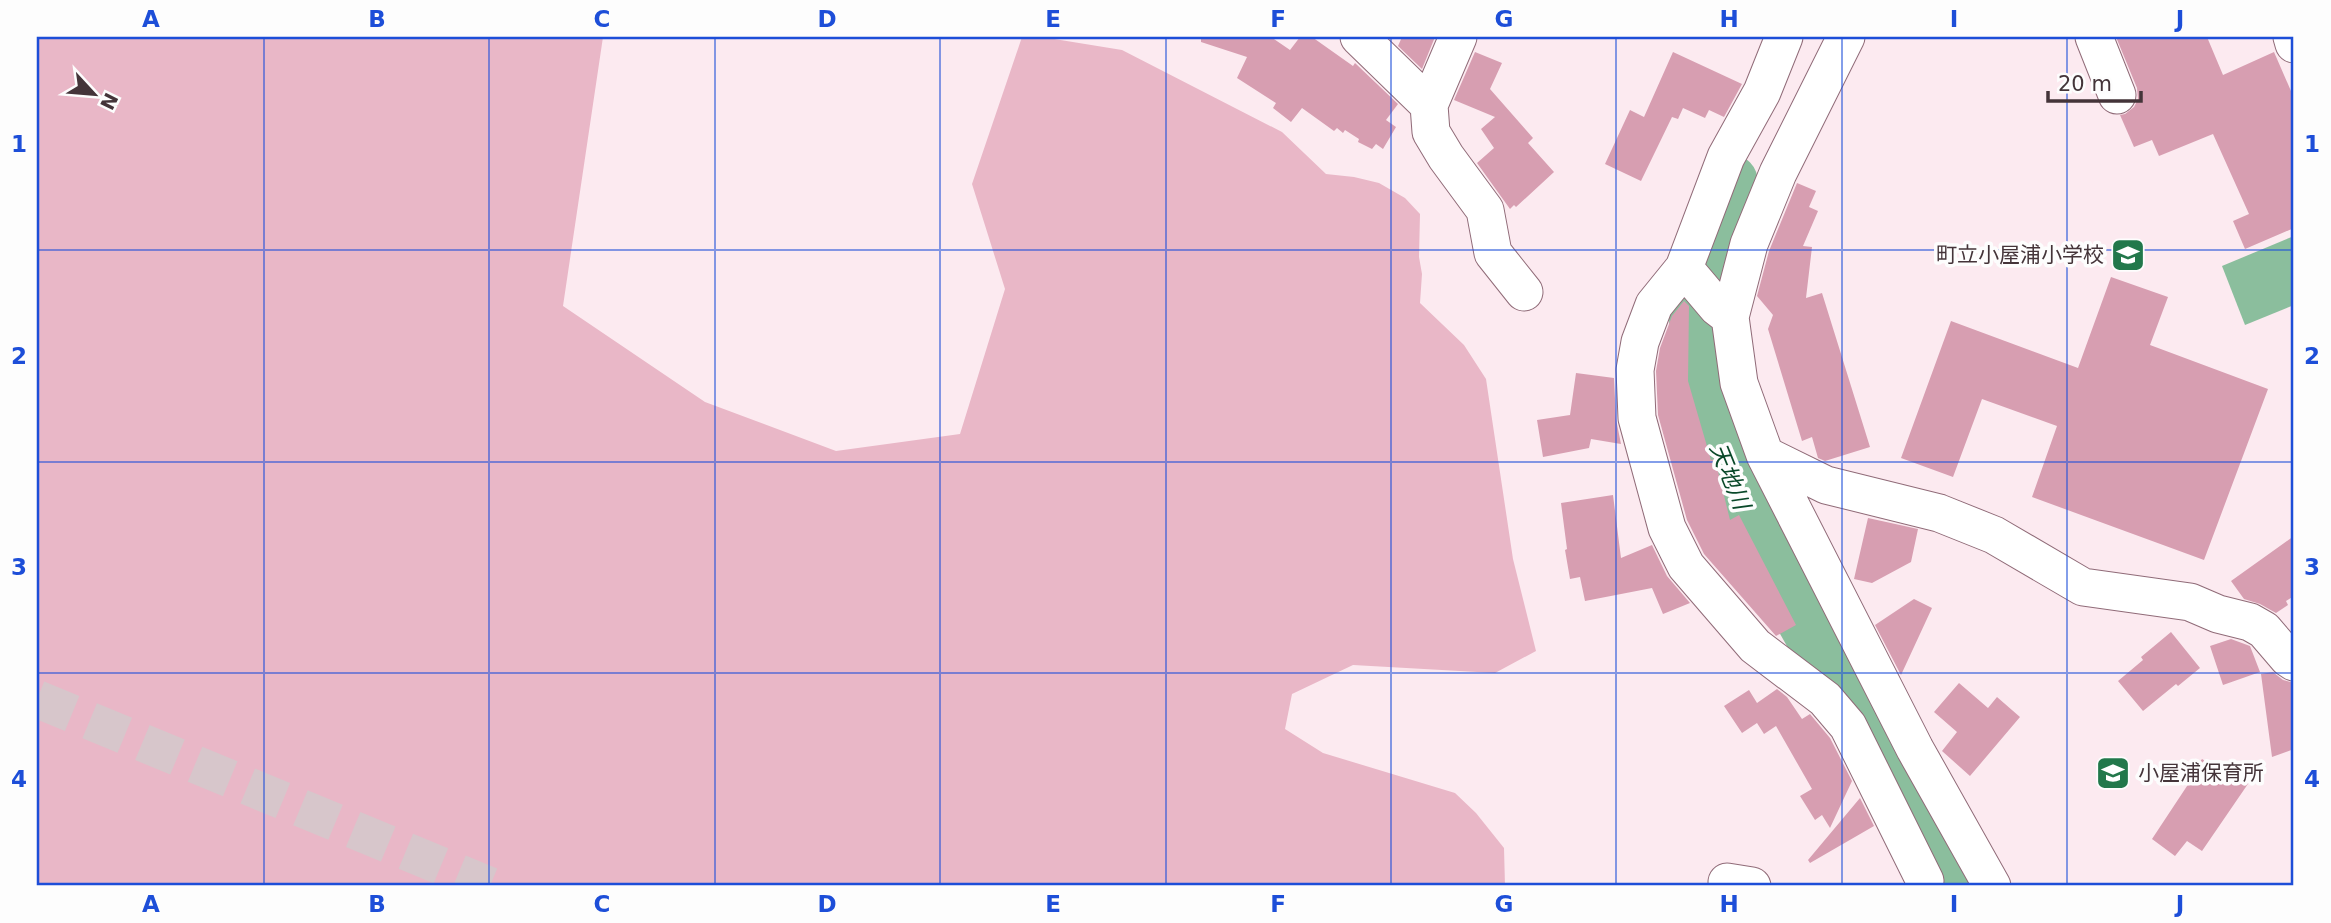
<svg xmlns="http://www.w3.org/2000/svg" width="2331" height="923" font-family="'DejaVu Sans','Noto Sans JP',sans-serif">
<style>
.green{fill:#e9b7c7}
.water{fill:#8bbe9d}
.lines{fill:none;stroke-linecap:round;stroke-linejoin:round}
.river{stroke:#8bbe9d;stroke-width:56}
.building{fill:#d79eb1}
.highway-tunnel{stroke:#d7c6cb;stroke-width:38;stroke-dasharray:38 19;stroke-linecap:butt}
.minor-casing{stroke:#906b78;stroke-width:39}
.minor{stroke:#fff;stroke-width:37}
.grid{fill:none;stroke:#1d4ed8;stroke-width:2;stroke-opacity:0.55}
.labels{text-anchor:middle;stroke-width:7;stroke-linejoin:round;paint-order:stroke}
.poi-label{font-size:21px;fill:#443439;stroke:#fdfdfd;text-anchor:end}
.water-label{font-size:23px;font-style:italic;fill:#094829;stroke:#fdfdfd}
.neatline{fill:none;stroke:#1d4ed8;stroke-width:2.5}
.grid-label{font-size:23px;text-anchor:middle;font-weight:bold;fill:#1d4ed8}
</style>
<rect width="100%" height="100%" fill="#fceaf0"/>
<path class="green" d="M37 37H603L563 306 705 402 836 451 960 434 1005 289 972 184 1022 37H1042L1122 50 1282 132 1326 174 1354 177 1379 183 1405 198 1420 214 1419 257 1422 274 1420 303 1464 345 1486 379 1513 559 1536 651 1495 673 1353 665 1292 694 1285 729 1323 753 1455 793 1476 813 1504 848 1505 886H37Z"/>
<path class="water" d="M2294 236V305L2245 325 2222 266Z"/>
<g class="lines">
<path class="river" d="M1730 182 1717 212 1697 314 1699 401 1749 522 1827 660 1945 886"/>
</g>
<path class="building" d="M1201 37H1271L1290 50 1300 37H1312L1353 66 1355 63 1398 104 1386 120 1396 127 1383 149 1376 144 1372 149 1358 142 1359 139 1345 130 1343 133 1337 128 1334 131 1302 108 1291 122 1273 108 1276 103 1237 78 1247 57 1201 42Z
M1402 37H1435L1422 69 1398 46Z
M2116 37H2207L2223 75 2274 52 2294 98V228L2245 249 2233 221 2249 214 2213 134 2159 156 2152 140 2134 147 2120 115 2125 114 2134 107 2138 99 2137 88Z
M1475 52 1502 63 1490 89 1533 138 1528 143 1554 172 1516 207 1514 205 1510 209 1477 163 1494 148 1481 129 1495 117 1454 100Z
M1673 52 1742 84 1724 117 1709 110 1705 118 1683 108 1678 119 1672 117 1641 181 1605 164 1630 110 1644 117Z
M1797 183 1816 191 1809 207 1818 211 1803 246 1812 247 1806 298 1822 293 1870 447 1825 461 1818 458 1812 437 1802 441 1768 329 1773 315 1757 296 1769 251Z
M2111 277 2168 297 2150 345 2268 389 2204 560 2032 497 2057 426 1982 399 1953 477 1901 458 1951 321 2078 368Z
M1684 301 1689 306 1688 381 1711 460 1715 459 1730 520 1739 515 1796 625 1776 636 1704 554 1687 520 1658 415 1656 371 1660 348 1672 316Z
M1576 373 1614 378 1616 419 1621 444 1591 439 1589 448 1543 457 1537 420 1570 415Z
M1613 495 1621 558 1652 545 1667 576 1690 603 1663 614 1652 588 1585 601 1580 577 1570 579 1565 550 1567 549 1561 503Z
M1868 518 1918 529 1911 562 1872 583 1854 579Z
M2294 536V596L2286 601 2288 605 2276 613 2260 604 2244 599 2231 581Z
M1914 599 1932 608 1901 675 1875 625Z
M2171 632 2200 668 2178 686 2176 684 2143 711 2118 681 2143 660 2141 657Z
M2231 639 2250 646 2260 672 2223 685 2210 646Z
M2273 672 2283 680 2294 683V749L2272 757 2261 674Z
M1959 683 1988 708 1997 697 2020 717 1970 776 1942 751 1957 732 1934 712Z
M1777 689 1787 697 1802 719 1810 714 1830 738 1852 781 1830 828 1822 815 1815 820 1800 796 1812 789 1776 726 1764 734 1757 723 1742 733 1724 706 1749 690 1757 703Z
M2202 759 2222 772 2229 763 2252 778 2202 851 2187 841 2175 856 2152 839 2189 783 2187 781Z
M1860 798 1874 826 1810 863 1808 860Z"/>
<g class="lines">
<path class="highway-tunnel" d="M37 699 490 886"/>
<g class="minor-casing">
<path id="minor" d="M1359 37 1429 105
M1458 37 1429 105 1431 132 1446 157 1485 210 1493 253 1524 292
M1784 37 1762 92 1726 157 1684 268 1654 305 1640 342 1635 370 1637 418 1667 528 1686 566 1755 646 1825 699 1848 726 1925 881
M2094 37 2117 95
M2292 37 2294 44
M1684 268 1717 307 1730 317 1739 383 1765 455 1915 749 1992 886
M1730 317 1749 244 1778 173 1846 37
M1765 455 1826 485 1939 513 1994 535 2083 587 2190 602 2218 614 2250 622 2264 630 2288 658 2294 662
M1727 882 1752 886"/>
</g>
<use href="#minor" class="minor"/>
</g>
<path class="grid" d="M264 37V886M489 37V886M715 37V886M940 37V886M1166 37V886M1391 37V886M1616 37V886M1842 37V886M2067 37V886M37 250H2294M37 462H2294M37 673H2294"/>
<defs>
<g id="school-square" transform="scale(1.75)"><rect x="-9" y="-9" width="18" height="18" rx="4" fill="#22784b" stroke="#fdfdfd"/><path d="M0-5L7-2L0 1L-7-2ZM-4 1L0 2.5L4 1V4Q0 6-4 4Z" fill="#fff"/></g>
</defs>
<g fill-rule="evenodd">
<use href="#school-square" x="2128" y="255"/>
<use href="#school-square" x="2113" y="773"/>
</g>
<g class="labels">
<g class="poi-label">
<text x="2104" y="262">町立小屋浦小学校</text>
<text x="2138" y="780" text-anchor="start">小屋浦保育所</text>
</g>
<g class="water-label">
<text transform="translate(1730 476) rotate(68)" y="8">天地川</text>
</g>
</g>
<rect width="2331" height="923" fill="none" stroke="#fdfdfd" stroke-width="77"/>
<g transform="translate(94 94) rotate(116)" stroke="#fdfdfd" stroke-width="5" paint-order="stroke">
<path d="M0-5L12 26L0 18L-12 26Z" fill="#443439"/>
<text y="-10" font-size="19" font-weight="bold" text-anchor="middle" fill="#443439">N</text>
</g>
<path d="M2048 91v10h93v-10" fill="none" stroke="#443439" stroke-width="3.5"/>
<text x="2058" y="91" font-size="21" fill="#443439" stroke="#fdfdfd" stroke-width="5" paint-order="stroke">20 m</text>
<rect x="38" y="38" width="2254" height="846" class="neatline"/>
<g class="grid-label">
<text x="151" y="27">A</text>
<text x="377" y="27">B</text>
<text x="602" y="27">C</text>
<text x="827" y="27">D</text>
<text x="1053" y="27">E</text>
<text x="1278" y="27">F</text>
<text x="1504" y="27">G</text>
<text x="1729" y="27">H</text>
<text x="1954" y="27">I</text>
<text x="2180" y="27">J</text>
<text x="19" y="152">1</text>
<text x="2312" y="152">1</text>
<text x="19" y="364">2</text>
<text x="2312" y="364">2</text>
<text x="19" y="575">3</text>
<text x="2312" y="575">3</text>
<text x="19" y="787">4</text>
<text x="2312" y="787">4</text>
<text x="151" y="912">A</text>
<text x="377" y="912">B</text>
<text x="602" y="912">C</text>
<text x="827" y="912">D</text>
<text x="1053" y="912">E</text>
<text x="1278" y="912">F</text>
<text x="1504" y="912">G</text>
<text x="1729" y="912">H</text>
<text x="1954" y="912">I</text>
<text x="2180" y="912">J</text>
</g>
</svg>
